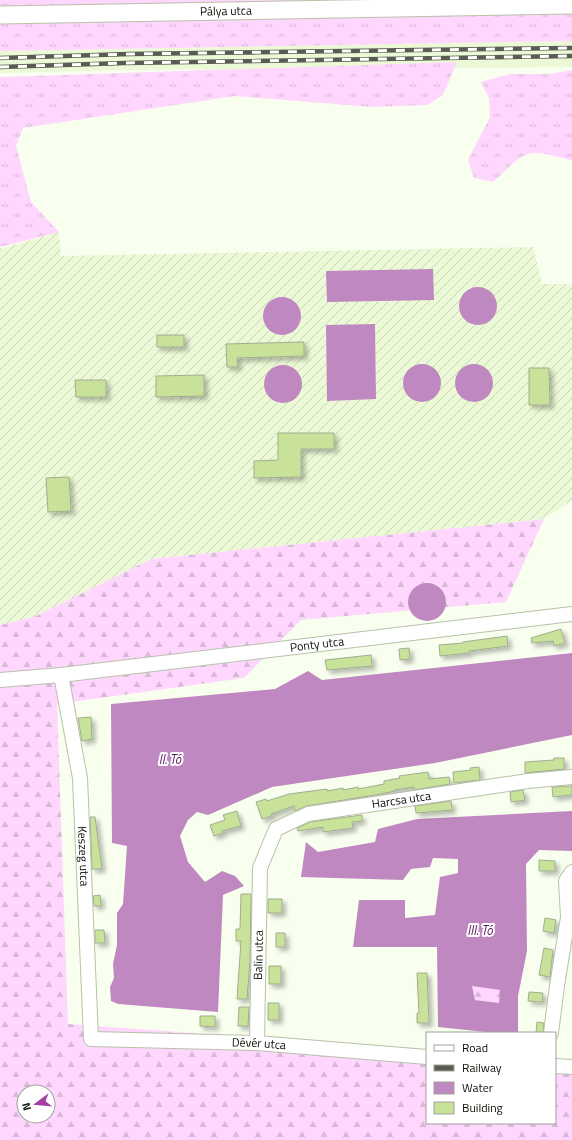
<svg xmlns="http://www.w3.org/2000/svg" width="572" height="1140" font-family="'Titillium Web',sans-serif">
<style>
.built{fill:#ebf9d6}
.industrial{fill:url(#industrial-furrows)}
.grass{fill:url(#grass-tufts)}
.forest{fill:url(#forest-firs);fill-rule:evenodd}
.water{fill:#c088c0;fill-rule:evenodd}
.building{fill:#c8e399;stroke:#a1ac92;filter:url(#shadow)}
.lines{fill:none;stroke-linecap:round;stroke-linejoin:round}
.minor-casing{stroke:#b7c2a8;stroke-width:16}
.tertiary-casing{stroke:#b7c2a8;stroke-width:19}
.minor{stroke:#fff;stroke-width:14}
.tertiary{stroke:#fff;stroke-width:17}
.rail-casing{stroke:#585c51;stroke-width:4.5}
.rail{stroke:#fff;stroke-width:3;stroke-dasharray:9;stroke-linecap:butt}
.labels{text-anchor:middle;stroke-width:4;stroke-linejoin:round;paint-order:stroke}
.street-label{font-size:12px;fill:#0e1108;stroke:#fff}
.water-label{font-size:13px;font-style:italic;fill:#5a165d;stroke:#fff}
</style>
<defs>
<pattern id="industrial-furrows" width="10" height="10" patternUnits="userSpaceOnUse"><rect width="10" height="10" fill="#ebf9d6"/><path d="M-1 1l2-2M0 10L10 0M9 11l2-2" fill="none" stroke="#c8d4b6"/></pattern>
<pattern id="grass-tufts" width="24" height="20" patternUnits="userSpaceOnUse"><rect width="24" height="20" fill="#ffd7fe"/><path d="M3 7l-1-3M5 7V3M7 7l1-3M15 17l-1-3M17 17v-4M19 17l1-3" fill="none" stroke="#d9b8d8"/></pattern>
<pattern id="forest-firs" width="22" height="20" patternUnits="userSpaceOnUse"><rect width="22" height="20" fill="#ffd7fe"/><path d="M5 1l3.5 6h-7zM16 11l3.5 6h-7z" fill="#d9b8d8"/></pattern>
<filter id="shadow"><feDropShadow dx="3.5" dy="3.5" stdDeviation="2" flood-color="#0004"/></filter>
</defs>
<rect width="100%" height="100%" fill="#f8ffee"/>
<path class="built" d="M572 41V67L138 70 0 73V51Z"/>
<path class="industrial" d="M59 232 61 256 533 247 542 284H572V500L544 519 151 559 34 617 0 625V249Z"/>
<path class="grass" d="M0 0H403L0 19Z
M572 8V41L0 51V23L27 24 371 12 447 11 460 16Z
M457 62 443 95 427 105 372 107 235 96 23 128 16 146 31 202 59 232 0 247V77Z
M572 70V161C560 157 537 150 525 155 516 159 501 175 493 182L474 178 468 160 490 117 489 98 481 82 510 74H549Z"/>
<path class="forest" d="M544 519 506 602 301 620 244 678 57 704 68 1024 427 1050V1123H555V1059L572 1060V1140H0V625L34 617 151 559ZM24 1092H48V1116H24Z
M472 985 501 990 499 1003 475 1000Z"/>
<path class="water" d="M433 269 434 300 327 302 326 271Z
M459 306a19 19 0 1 1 38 0a19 19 0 1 1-38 0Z
M263 316a19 19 0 1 1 38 0a19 19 0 1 1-38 0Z
M375 324 376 399 327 401 326 325Z
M403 383a19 19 0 1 1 38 0a19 19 0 1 1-38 0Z
M455 383a19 19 0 1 1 38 0a19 19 0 1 1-38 0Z
M264 384a19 19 0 1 1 38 0a19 19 0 1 1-38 0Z
M408 602a19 19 0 1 1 38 0a19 19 0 1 1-38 0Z
M572 653V735L435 763 272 787 208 815 197 812 188 820 180 836 188 862 205 882 222 871 235 876 244 886 223 895 218 1012 118 1004 111 1001 110 987 114 978 113 964 117 945V913L123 904 127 846 112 843 111 704 275 689 308 671 322 680Z
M572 811V851L539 850 526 864 527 951 518 996V1033H495L438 1027 437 947H353L359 900H405V918L435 915 440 877 458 873V859L433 858 430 867 411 869 403 880 301 877 306 842 318 852 375 842 378 829 417 819ZM472 986 500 990 499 1003 475 1000Z"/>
<path class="building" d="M157 335H184V347H157Z
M304 342V356L237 358 238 367H227L226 344Z
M529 368H549L550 405H529Z
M204 375V396L156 397V376Z
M75 380H106V397H76Z
M278 433H334V449H301V477L254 478V461L278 460Z
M69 477 71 511 48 512 46 478Z
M561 629 565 643 554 646 553 641 532 643 531 638Z
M507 636 508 646 469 651V653L440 656 439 645 463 643V642Z
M409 648 410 659 400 660 399 649Z
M371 655 372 666 327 670 325 660Z
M91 717 92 739 82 741 78 718Z
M554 758H564V769L525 773V762L554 760Z
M479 767 480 780 454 783 453 772 471 770 470 768Z
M428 772 429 779 449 777 450 784 414 790V787L394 790 395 791 381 794 307 806 295 811 294 806 271 814 272 816 262 819 256 802 266 799 267 801 289 794 327 789V791L343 788V790L358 787V789L379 785 384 784V781L400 778 399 776Z
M572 786V795L553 797 552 787Z
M523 790 525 800 511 802 510 792Z
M451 801 452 810 416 813 415 806Z
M237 811 241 826 222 831 223 833 214 836 210 825 225 820 223 815Z
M362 815V821L352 822 353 828 323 832V827L298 831 297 828 310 822Z
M90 817H95L102 869H92Z
M539 860 555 861V871H539Z
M241 894H251L250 961 247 999H237L241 941H236V929H240Z
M100 895 101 906H94L93 896Z
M268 899H282V913H268Z
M545 918 556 920 554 933 543 931Z
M95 930H104L105 943H95Z
M276 933H285V947H276Z
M544 948 553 950 550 977 539 975Z
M269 966H281V984H269Z
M417 973H427L429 1023H417V1013H419Z
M529 992 543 993 542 1002 528 1001Z
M268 1003H279V1020H268Z
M239 1007H249L248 1026H238Z
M200 1016H215V1027L200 1026Z
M537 1022 544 1023 543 1033H536Z"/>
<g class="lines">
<g class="minor-casing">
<g id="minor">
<path id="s1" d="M61 675 80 778 91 1039 257 1043 427 1057"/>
<path id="s2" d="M0 680 61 675 572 614"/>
<path d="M551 1033 557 986 568 917 566 881 572 872"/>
<path id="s3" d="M257 1043 260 868 276 829 308 814 528 781 572 777"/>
<path d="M555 1066 572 1067"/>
</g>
</g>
<g class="tertiary-casing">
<g id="tertiary">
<path id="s4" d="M0 15 572 5"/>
</g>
</g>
<use href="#minor" class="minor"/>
<use href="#tertiary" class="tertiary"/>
<g class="rail-casing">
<path id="rail" d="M0 58 130 54 572 48
M0 67 125 63 572 56"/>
</g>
<use href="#rail" class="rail"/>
</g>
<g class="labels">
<g class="street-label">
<text dy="4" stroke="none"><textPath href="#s4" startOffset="226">Pálya utca</textPath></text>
<text dy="4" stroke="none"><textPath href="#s2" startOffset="319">Ponty utca</textPath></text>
<text dy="4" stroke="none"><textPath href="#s3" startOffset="347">Harcsa utca</textPath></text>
<text dy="4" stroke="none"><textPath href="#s1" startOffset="183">Keszeg utca</textPath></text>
<text dy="4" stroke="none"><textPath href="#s3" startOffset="88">Balin utca</textPath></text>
<text dy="4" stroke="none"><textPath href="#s1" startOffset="534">Dévér utca</textPath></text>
</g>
<g class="water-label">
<text x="170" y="764">II. Tó</text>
<text x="480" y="935">III. Tó</text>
</g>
</g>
<rect x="426" y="1032" width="130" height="92" fill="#ffffff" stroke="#9fa09c"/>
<rect x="434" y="1045" width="20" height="6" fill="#ffffff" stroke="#9fa09c"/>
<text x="462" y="1052" font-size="12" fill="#0e1108">Road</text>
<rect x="434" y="1065" width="20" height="6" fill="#585c51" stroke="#9fa09c"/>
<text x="462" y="1072" font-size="12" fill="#0e1108">Railway</text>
<rect x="434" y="1082" width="20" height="12" fill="#c088c0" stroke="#9fa09c"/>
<text x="462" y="1092" font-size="12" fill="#0e1108">Water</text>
<rect x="434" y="1102" width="20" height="12" fill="#c8e399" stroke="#9fa09c"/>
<text x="462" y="1112" font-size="12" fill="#0e1108">Building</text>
<g transform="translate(36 1104) rotate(254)"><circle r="19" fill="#ffffff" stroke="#9fa09c"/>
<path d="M0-3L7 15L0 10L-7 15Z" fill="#a441a7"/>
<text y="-6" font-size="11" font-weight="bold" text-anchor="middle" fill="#0e1108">N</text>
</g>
</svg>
